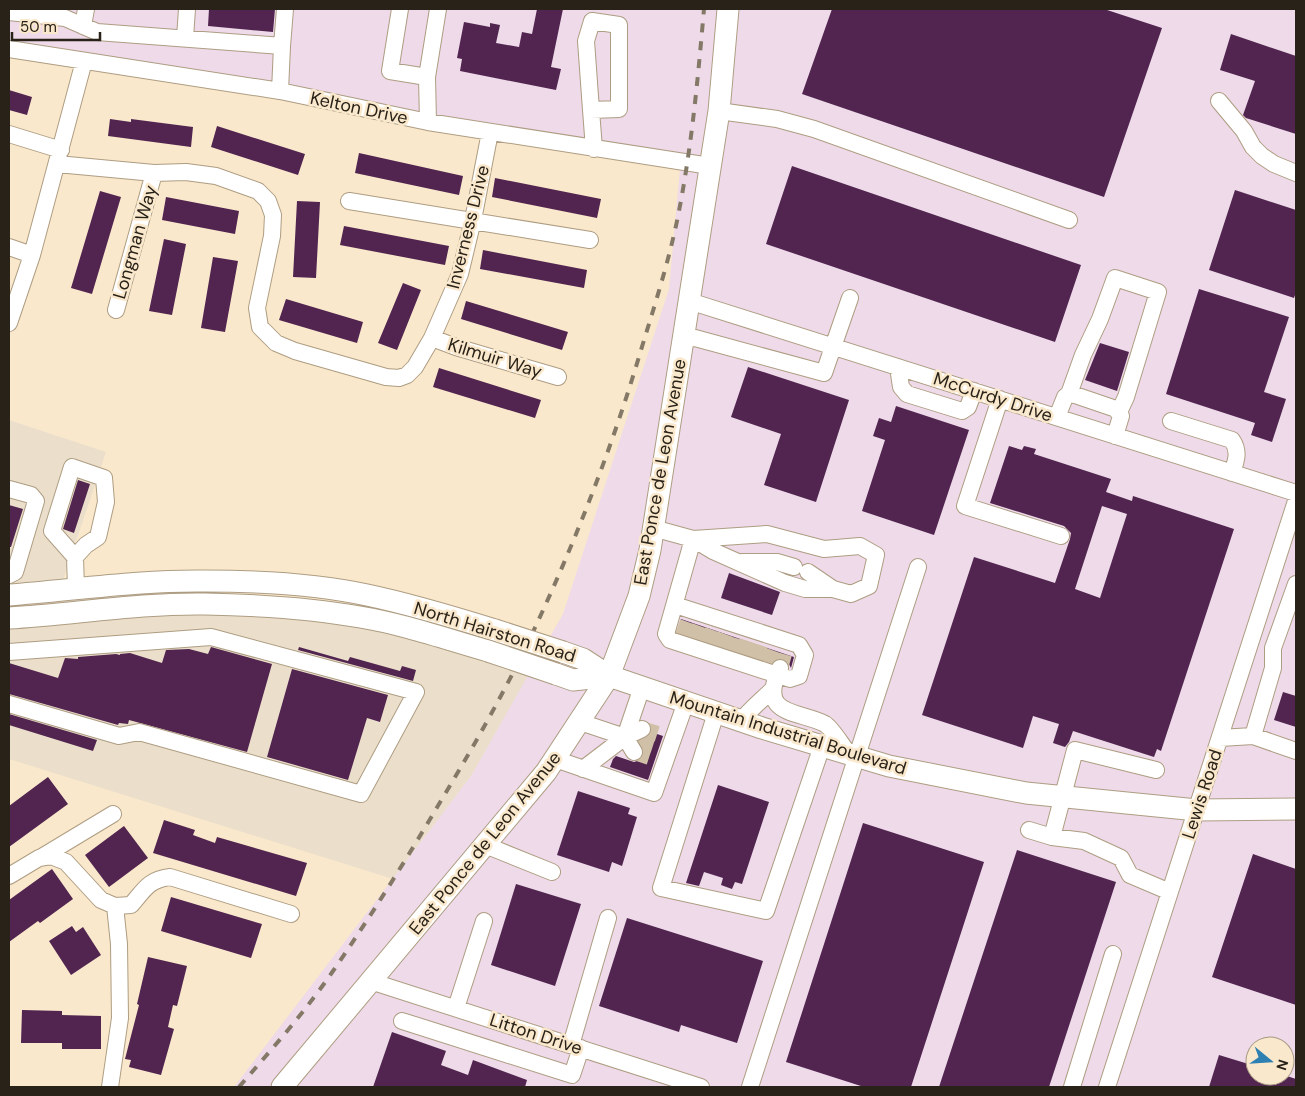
<svg xmlns="http://www.w3.org/2000/svg" width="1305" height="1096" font-family="'DM Sans',sans-serif">
<style>
.commercial{fill:#ebdfcb}
.industrial{fill:#eedae9;fill-rule:evenodd}
.building{fill:#512550;fill-rule:evenodd}
.lines{fill:none;stroke-linecap:round;stroke-linejoin:round}
.minor-tunnel{stroke:#d0c0a8;stroke-width:16;stroke-dasharray:16 8;stroke-linecap:butt}
.minor-casing{stroke:#ae9d82;stroke-width:18}
.major-casing{stroke:#ae9d82;stroke-width:23}
.minor{stroke:#fff;stroke-width:16}
.major{stroke:#fff;stroke-width:21}
.rail{stroke:#847866;stroke-width:4;stroke-dasharray:9 9;stroke-linecap:butt}
.major-bridge-casing{stroke:#ae9d82;stroke-width:23;stroke-linecap:butt}
.major-bridge{stroke:#fff;stroke-width:21}
.labels{text-anchor:middle;stroke-width:5;stroke-linejoin:round;paint-order:stroke}
.street-label{font-size:18px;fill:#292218;stroke:#fae8cc}
</style>
<rect width="100%" height="100%" fill="#fae8cc"/>
<path class="commercial" d="M9 420 106 452 56 601 171 591 349 609 545 648 471 776 393 879 9 759Z"/>
<path class="industrial" d="M9 9H1296V1087H234L471 776 563 614 669 289 681 158 9 50ZM1255 1046H1285V1076H1255Z"/>
<path class="building" d="M209 9H275L273 32 208 26Z
M537 9H563L551 67 561 69 556 90 460 71 462 59 457 58 464 22 490 27V23L500 25 496 43 519 47 522 32 532 34Z
M832 9H1104L1162 28 1104 197 802 94Z
M1231 34 1296 56V134L1246 118 1243 115 1255 81 1220 70Z
M9 90 32 97 27 115 9 110Z
M110 119 131 122V119L193 127 191 147 108 136Z
M217 126 305 154 298 175 211 147Z
M359 153 463 176 459 195 355 173Z
M792 166 1081 265 1055 342 766 244Z
M495 178 601 199 597 218 492 197Z
M1235 190 1296 210V292L1294 298 1209 270Z
M100 191 121 197 92 294 71 288Z
M166 197 239 211 235 234 162 220Z
M297 201 320 202 316 278 293 277Z
M344 226 449 246 445 265 340 245Z
M164 239 186 244 172 315 149 311Z
M483 250 587 270 584 288 480 269Z
M213 257 238 261 225 332 201 328Z
M403 283 421 290 397 350 378 343Z
M1199 289 1289 317 1264 392 1286 399 1272 442 1251 435 1255 423 1166 394Z
M286 299 363 322 357 343 279 320Z
M466 301 568 332 562 350 461 319Z
M1100 343 1129 352 1117 391 1085 380Z
M748 367 849 400 816 502 764 485 781 434 731 417Z
M439 368 541 400 535 418 433 387Z
M896 406 969 430 934 535 862 511 885 440 873 436 879 418 891 422Z
M1009 446 1022 450 1024 446 1036 449 1034 454 1111 479 1106 492 1132 501 1133 496 1234 529 1161 751 1157 749 1154 757 1073 731 1069 742 1065 747 1053 743 1059 724 1033 716 1023 748 922 715 974 557 1055 583 1070 539 1071 533 1064 526 990 503ZM1102 506 1127 514 1100 598 1075 589Z
M78 480 90 484 74 533 63 529Z
M9 505 23 509 11 547H9Z
M729 573 780 592 772 615 721 598Z
M681 619 794 657 791 668 788 662 783 658H778L772 663 677 632Z
M211 647 272 664 247 752 129 720 128 724 119 723 118 725 9 694V663L58 678 65 658 78 659V657L116 654 120 655V654L130 653 162 663 166 650 189 649 208 654Z
M299 647 348 661 350 657 400 671 402 666 416 670 413 681 298 650Z
M292 669 388 695 380 722 367 718 348 780 267 757Z
M1283 692 1296 696V727L1274 720Z
M9 714 97 740 93 751 9 725Z
M651 732 663 736 648 780 610 767 613 759 616 756 634 762 640 760 643 756 644 751 639 741 647 738Z
M48 777 68 804 9 847V806Z
M718 785 769 802 742 884 735 882 732 889 721 885 723 878 704 872 699 886 686 883Z
M578 791 630 808 628 814 637 817 622 866 612 862 609 872 557 855Z
M164 820 195 830 193 835 215 843 217 837 307 863 296 896 153 853Z
M863 823 984 862 911 1087H864L786 1062Z
M124 826 148 858 109 887 85 855Z
M1017 850 1116 882 1049 1087H939Z
M1253 854 1296 869V1005L1212 977Z
M52 869 73 899 40 923 38 921 9 942V900Z
M516 884 581 904 555 986 491 965Z
M171 897 262 924 251 958 161 931Z
M627 918 763 961 737 1043 681 1025 679 1032 599 1006Z
M72 926 76 932 83 927 101 955 71 975 49 941Z
M148 957 187 966 177 1006 173 1005 168 1027 174 1029 161 1075 129 1067 131 1060 125 1059 139 1005 137 1004Z
M22 1010 62 1011V1015L101 1016V1049H62V1043H21Z
M392 1032 446 1051 441 1065 468 1075 473 1060 527 1080 525 1087H373Z
M1219 1055 1255 1066V1076H1287L1296 1079V1087H1209Z"/>
<g class="lines">
<path class="minor-tunnel" d="M683 636 688 622
M695 640 700 626
M708 644 713 630
M720 648 725 634
M732 652 736 638
M743 656 748 641
M755 660 760 645
M767 664 772 650
M780 668 784 654
M642 729 667 737
M638 740 663 748
M634 752 659 760"/>
<g class="minor-casing">
<path id="minor" d="M400 9 390 71 427 77 428 122
M9 12 65 18 97 32 282 46
M83 26 86 9
M185 38 187 9
M9 49 280 91 428 122 710 166
M427 77 438 9
M280 91 282 46 285 9
M1219 101 1244 131 1253 147 1262 156 1274 164 1296 173
M591 110 586 41 592 21 619 25V109L591 110 594 149
M719 111 777 119 814 129 1069 220
M9 134 61 150
M57 164 154 173 186 172 216 176 258 191 268 201 273 215 272 236 257 308 260 327 276 343 295 351 386 377 399 378 407 375 415 367 432 338 460 274 473 220 490 132
M349 201 590 240
M9 247 32 255
M689 301 1296 493
M116 310 154 173
M9 323 32 255 84 61
M432 338 456 347 558 377
M684 339 695 338 824 373 850 298
M898 367 901 387 907 394 962 411 968 407 974 391
M1069 394 1083 355 1100 319 1115 278 1158 292 1126 397 1119 412
M1000 399 965 506 1061 536
M1057 417 1065 397 1069 394 1075 395 1116 409 1121 416 1115 436
M1171 421 1232 440C1240 452 1236 461 1232 473
M653 528 693 539 666 634 670 640 790 679 799 676 805 655 799 645 675 605
M767 534 824 549 860 546 876 555 869 586 851 594 833 589H805L785 583 713 551 693 539Z
M75 557 52 531 72 467 104 478 106 502 98 537 86 545 75 557 76 589
M742 562H777L794 567
M808 572 833 589
M9 575 15 572 36 501 31 495 9 489
M9 652 211 637 416 692 361 794 139 732 119 736 9 704
M780 668C757 717 798 710 825 724 832 728 843 747 849 754
M716 713 661 888 766 911 822 746
M741 721C751 708 762 700 773 689
M580 722 625 737 642 687
M1253 736 1273 668V648L1296 584
M625 737 634 752
M1220 738 1253 736 1296 751
M555 759 654 793 686 702
M583 769 625 737 642 729
M1029 830 1052 837 1084 841 1121 858 1130 875 1170 892
M1052 837 1075 750 1156 770
M485 845 552 872
M40 858 113 814
M9 876 39 858 51 856 66 862 101 900 115 906
M115 906 131 905C145 889 148 880 170 877L291 914
M370 981 701 1087
M456 1008 484 921
M402 1021 572 1075 581 1048
M571 1045 608 918
M110 1087 120 1018 119 944 115 906
M750 1087 918 567
M1072 1087 1113 954
M1107 1087 1296 501"/>
</g>
<g class="major-casing">
<path id="major" d="M9 595C74 590 140 580 205 581 257 581 317 584 367 595 410 604 453 617 495 630
M9 618C74 614 140 603 205 604 257 605 309 608 360 617 403 624 446 639 488 651
M563 652 583 659 609 676 624 681 762 728 889 766 1026 793 1197 810 1296 809
M556 674 573 680 609 676
M282 1087 546 772 609 676 639 596 650 550 719 111 728 9"/>
</g>
<use href="#minor" class="minor"/>
<use href="#major" class="major"/>
<path class="rail" d="M239 1087C271 1050 305 1012 333 971 371 916 406 860 439 804 468 756 496 707 521 657 569 558 610 455 641 350 655 304 670 258 679 211 692 144 698 77 704 9"/>
<g class="major-bridge-casing">
<path id="major-bridge" d="M495 630 563 652
M488 651 556 674"/>
</g>
<use href="#major-bridge" class="major-bridge"/>
</g>
<g class="labels">
<g class="street-label">
<text transform="translate(359 108) rotate(12)" y="6">Kelton Drive</text>
<text transform="translate(468 227) rotate(-76)" y="6">Inverness Drive</text>
<text transform="translate(135 242) rotate(-74)" y="6">Longman Way</text>
<text transform="translate(495 358) rotate(17)" y="6">Kilmuir Way</text>
<text transform="translate(993 397) rotate(18)" y="6">McCurdy Drive</text>
<text transform="translate(660 472) rotate(-80)" y="6">East Ponce de Leon Avenue</text>
<text transform="translate(495 632) rotate(17)" y="6">North Hairston Road</text>
<text transform="translate(788 733) rotate(17)" y="6">Mountain Industrial Boulevard</text>
<text transform="translate(1202 794) rotate(-72)" y="6">Lewis Road</text>
<text transform="translate(485 843) rotate(-51)" y="6">East Ponce de Leon Avenue</text>
<text transform="translate(536 1034) rotate(18)" y="6">Litton Drive</text>
</g>
</g>
<rect width="1305" height="1096" fill="none" stroke="#292218" stroke-width="20"/>
<g transform="translate(1270 1061) rotate(108)"><circle r="24" fill="#fae8cc" stroke="#a69984"/>
<path d="M0-4L9 19L0 12L-9 19Z" fill="#2d80b1"/>
<text y="-8" font-size="14" font-weight="bold" text-anchor="middle" fill="#292218">N</text>
</g>
<path d="M12 32v8h88v-8" fill="none" stroke="#292218" stroke-width="2.5"/>
<text x="20" y="32" font-size="15" fill="#292218" stroke="#fae8cc" stroke-width="4" paint-order="stroke">50 m</text>
</svg>
